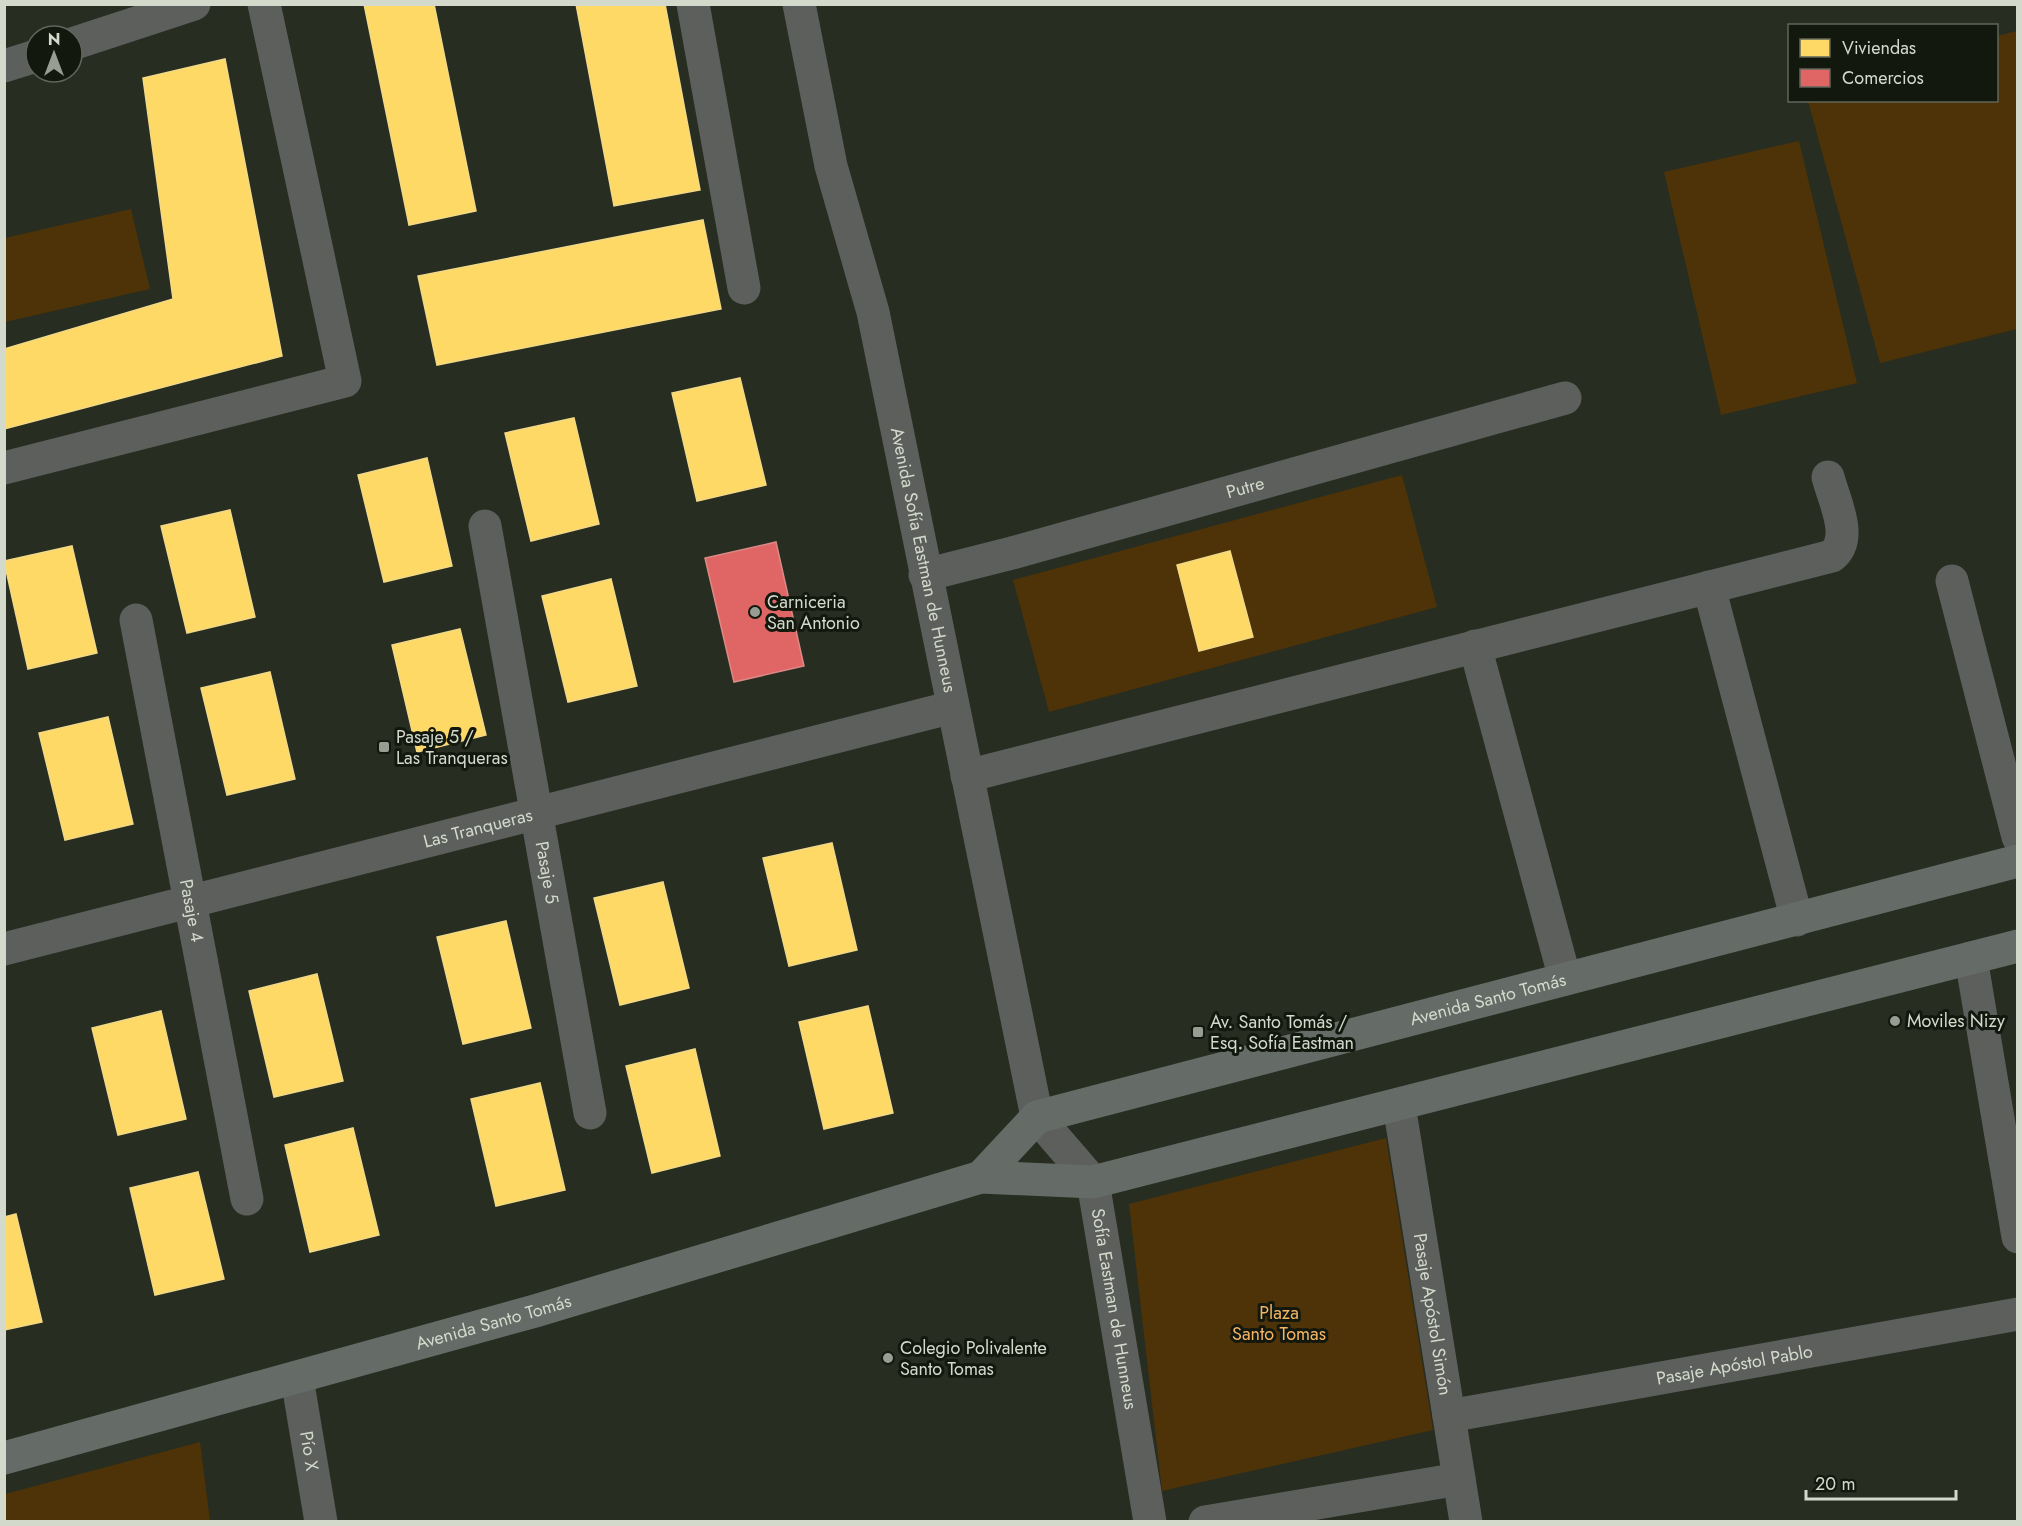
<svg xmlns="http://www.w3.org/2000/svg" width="2022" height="1526" font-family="Jost,sans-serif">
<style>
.green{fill:#4d3307}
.homes{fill:#ffd966;stroke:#f2d985;stroke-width:1.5}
.shops{fill:#e06666;stroke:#dc8985;stroke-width:1.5}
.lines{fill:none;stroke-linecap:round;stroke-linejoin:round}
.minor{stroke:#5c5f5c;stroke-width:33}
.major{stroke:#656b66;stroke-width:33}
.poi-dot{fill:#979d90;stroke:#13180e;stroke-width:2}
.labels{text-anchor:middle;stroke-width:6;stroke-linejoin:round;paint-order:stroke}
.street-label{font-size:18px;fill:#d3dacc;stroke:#13180e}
.poi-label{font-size:18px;fill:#d3dacc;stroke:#13180e;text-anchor:start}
.park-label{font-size:18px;fill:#f4b564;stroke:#13180e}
</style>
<rect width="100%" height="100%" fill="#272d21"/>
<path class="green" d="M2017 31V329L1880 363 1808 101 1996 100 1997 36Z
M1799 141 1857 383 1721 415 1664 172Z
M131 209 150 289 5 322V238Z
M1402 475 1437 607 1049 712 1013 580Z
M1386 1138 1433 1430 1162 1491 1129 1204Z
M200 1442 210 1521H5V1494Z"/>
<path class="homes" d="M364 4H434L476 211 409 225Z
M576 4H665L700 190 614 206Z
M225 59 282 356 4 429V349L173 299 143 78Z
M703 220 721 309 437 365 418 276Z
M740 378 766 485 697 501 672 393Z
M574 418 599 524 531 541 505 433Z
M427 458 452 566 384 582 358 475Z
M230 510 255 617 187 633 161 526Z
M72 546 97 653 28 669 4 561Z
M1230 551 1253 637 1199 651 1177 565Z
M611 579 637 686 568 702 542 596Z
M460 629 486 735 417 752 392 645Z
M270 672 295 779 227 795 201 688Z
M108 717 133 824 65 840 39 733Z
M832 843 857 950 789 966 763 858Z
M663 882 689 988 620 1005 594 898Z
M506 921 531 1028 463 1044 437 937Z
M317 974 343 1081 274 1097 249 991Z
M868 1006 893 1113 824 1129 799 1022Z
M161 1011 186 1119 118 1135 92 1028Z
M695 1049 720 1156 652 1173 626 1066Z
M540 1083 565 1190 496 1206 471 1099Z
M353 1128 379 1235 310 1252 285 1145Z
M198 1172 224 1279 155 1295 130 1188Z
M16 1214 42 1322 4 1330V1217Z"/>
<path class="shops" d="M776 542 804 666 734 682 705 558Z"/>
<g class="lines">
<g class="minor">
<path d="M693 4 744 288"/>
<path id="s1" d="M799 4 831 166 873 312 1037 1117 1093 1182 1150 1522"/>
<path d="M72 44 194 4"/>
<path d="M4 66 36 56"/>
<path d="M4 468 345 381 264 4"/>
<path id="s2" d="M485 526 590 1113"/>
<path id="s3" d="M925 575 1012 553 1565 398"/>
<path d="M1952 581 2018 837"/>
<path d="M1709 587 1797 920"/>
<path id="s4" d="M136 620 247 1199"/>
<path d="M1475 646 1565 979"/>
<path d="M967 776 1832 556C1854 538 1834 501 1828 477"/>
<path id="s5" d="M4 949 953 707"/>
<path d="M1971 958 2018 1237"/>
<path id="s6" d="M1399 1105 1466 1522"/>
<path id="s7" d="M297 1378 321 1522"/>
<path id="s8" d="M1449 1416 2018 1314"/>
<path d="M1205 1522 1459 1479"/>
</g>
<g class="major">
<path id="s9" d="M981 1177 1037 1117 2018 861"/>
<path id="s10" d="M4 1458 535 1311 981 1177 1093 1182 2018 946"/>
</g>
</g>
<g class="poi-dot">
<circle cx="755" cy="612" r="6"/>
<rect x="378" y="741" width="12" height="12" rx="3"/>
<circle cx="1895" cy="1021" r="6"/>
<rect x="1192" y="1026" width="12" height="12" rx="3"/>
<circle cx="888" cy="1358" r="6"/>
</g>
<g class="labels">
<g class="street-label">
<text dy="6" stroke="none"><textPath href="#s3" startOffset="332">Putre</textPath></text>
<text dy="6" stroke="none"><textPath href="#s1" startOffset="570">Avenida Sofía Eastman de Hunneus</textPath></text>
<text dy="6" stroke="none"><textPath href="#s5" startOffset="489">Las Tranqueras</textPath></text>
<text dy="6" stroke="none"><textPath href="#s2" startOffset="352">Pasaje 5</textPath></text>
<text dy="6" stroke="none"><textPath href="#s4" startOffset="296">Pasaje 4</textPath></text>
<text dy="6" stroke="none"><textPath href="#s9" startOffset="548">Avenida Santo Tomás</textPath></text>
<text dy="6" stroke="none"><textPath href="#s1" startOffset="1353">Sofía Eastman de Hunneus</textPath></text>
<text dy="6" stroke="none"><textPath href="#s6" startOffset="212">Pasaje Apóstol Simón</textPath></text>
<text dy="6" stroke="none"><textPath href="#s10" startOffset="508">Avenida Santo Tomás</textPath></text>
<text dy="6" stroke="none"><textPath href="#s8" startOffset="290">Pasaje Apóstol Pablo</textPath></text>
<text dy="6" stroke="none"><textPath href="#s7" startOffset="74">Pío X</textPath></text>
</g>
<g class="poi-label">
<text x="767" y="608">Carniceria<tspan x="767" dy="21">San Antonio</tspan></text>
<text x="396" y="743">Pasaje 5 /<tspan x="396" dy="21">Las Tranqueras</tspan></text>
<text x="1907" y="1027">Moviles Nizy</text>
<text x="1210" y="1028">Av. Santo Tomás /<tspan x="1210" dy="21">Esq. Sofía Eastman</tspan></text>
<text x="900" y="1354">Colegio Polivalente<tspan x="900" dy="21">Santo Tomas</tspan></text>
</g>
<g class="park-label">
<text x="1279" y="1319">Plaza<tspan x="1279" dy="21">Santo Tomas</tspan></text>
</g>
</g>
<rect width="2022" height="1526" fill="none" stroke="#d3dacc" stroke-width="12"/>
<rect x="1788" y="24" width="210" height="78" fill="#13180e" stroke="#60665a" stroke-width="1.5"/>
<rect x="1800" y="39" width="30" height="18" fill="#ffd966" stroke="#60665a" stroke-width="1.5"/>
<text x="1842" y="54" font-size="18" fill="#d3dacc">Viviendas</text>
<rect x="1800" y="69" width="30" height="18" fill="#e06666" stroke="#60665a" stroke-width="1.5"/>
<text x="1842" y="84" font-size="18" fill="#d3dacc">Comercios</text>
<g transform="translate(54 54)"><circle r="28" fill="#13180e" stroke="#60665a" stroke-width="1.5"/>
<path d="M0-4.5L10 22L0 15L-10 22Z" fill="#979d90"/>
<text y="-9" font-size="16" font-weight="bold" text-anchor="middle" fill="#d3dacc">N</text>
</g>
<path d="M1806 1490v9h150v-9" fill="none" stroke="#d3dacc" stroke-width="3"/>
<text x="1815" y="1490" font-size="18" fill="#d3dacc" stroke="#13180e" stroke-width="4.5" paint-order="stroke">20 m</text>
</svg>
